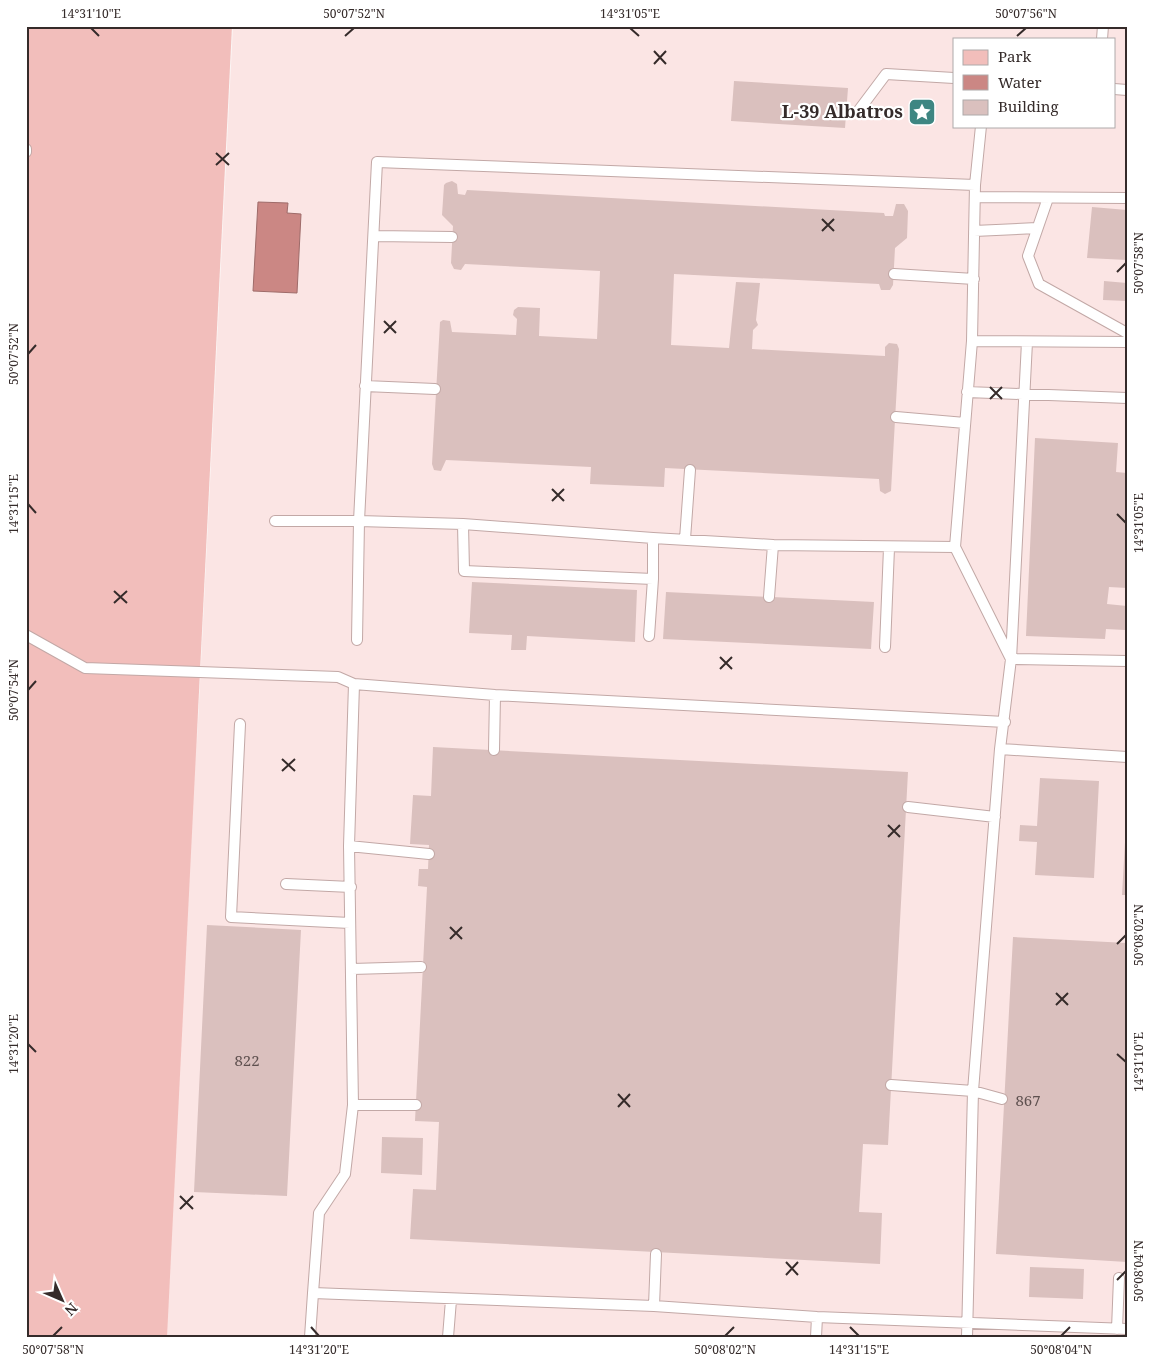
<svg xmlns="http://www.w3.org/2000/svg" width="1153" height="1363" font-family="'Noto Serif',serif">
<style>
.built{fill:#fbe5e4;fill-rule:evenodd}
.green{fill:#f2bebb}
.water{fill:#cb8784;stroke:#9e6b69}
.building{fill:#dac0be}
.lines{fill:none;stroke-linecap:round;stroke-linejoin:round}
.lane-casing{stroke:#c2a8a6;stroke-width:12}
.lane{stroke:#fff;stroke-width:10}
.ticks{fill:none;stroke:#352b2a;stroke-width:2}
.labels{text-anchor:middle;stroke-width:4.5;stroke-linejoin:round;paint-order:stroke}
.number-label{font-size:15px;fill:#5e504f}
.poi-label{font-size:18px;font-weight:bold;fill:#352b2a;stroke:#fff;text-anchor:end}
.neatline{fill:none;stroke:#352b2a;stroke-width:2}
.ticks-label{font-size:12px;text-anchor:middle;fill:#352b2a}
</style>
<rect width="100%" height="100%" fill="#fbf6f5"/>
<path class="built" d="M233 26H1127V1337H26V660L198 692 197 743ZM954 39H1114V126H954Z"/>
<path class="green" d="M26 26H232L167 1337H26Z"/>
<path class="water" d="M258 202 288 203 287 213 301 214 297 293 253 291Z"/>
<path class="building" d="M734 81 848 88 845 128 731 121Z
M452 181 457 184 458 194 465 195 467 190 884 213 885 216H893L896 204H904L908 211 907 238 895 248 893 285 890 290H881L879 284 674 274 671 345 729 348 736 282 760 283 756 320 758 325 753 330 752 349 885 356V347L889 343 897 344 899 349 891 491 885 494 880 491 879 479 665 468 664 487 590 484 591 467 446 460 441 471 434 470 432 464 440 322 443 320 450 321 452 332 516 335 517 319 513 315 514 310 518 307 540 308 539 336 597 339 600 271 465 264 461 270 454 269 451 263 453 226 442 215 444 185 446 183Z
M1092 207 1127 210V260L1087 258Z
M1104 281 1127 283V301L1103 300Z
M1035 438 1118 443 1116 472 1127 473V588L1109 587 1107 604 1127 606 1125 630 1106 629 1105 639 1026 636Z
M472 582 637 590 635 642 527 636 526 650H511L512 635 469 633Z
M666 592 874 602 871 649 663 639Z
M433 747 908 772 888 1145 863 1144 859 1212 882 1213 880 1264 410 1239 413 1189 436 1190 439 1122 415 1121 427 887 418 886 419 869H428L429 845 410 844 413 795 431 796Z
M1040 778 1099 781 1094 878 1035 875 1037 842 1019 841 1020 825 1037 826Z
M1125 842H1127V895H1122Z
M207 925 301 930 287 1196 194 1192Z
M1013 937 1127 943V1262L996 1254Z
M382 1137 423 1138 422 1175 381 1173Z
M1030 1267 1084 1269 1083 1299 1029 1297Z"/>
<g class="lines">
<g class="lane-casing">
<path id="lane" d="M1102 39 1103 26
M1114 89 1127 90
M859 110 886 74 954 78
M26 149V152
M975 197 1127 198
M1048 198 1028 256 1039 284 1127 333
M974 231 1037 228
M374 236 452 237
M894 274 974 279
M972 341 1127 342
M1027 342 1011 659 1127 661
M365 386 435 389
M967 392 1127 398
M896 417 965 423
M275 521H359L377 162 975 185
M463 524 464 571 653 579V538
M685 539 690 470
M769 597 773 545
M26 635 85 668 338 677 354 684 349 846 353 1105 345 1174 319 1213 313 1293 654 1306 817 1317 1127 1329
M649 636 653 579
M357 640 359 521 463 524 653 538 773 545 955 547
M885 647 889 548
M354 684 495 695 1005 722
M240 724 231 917 350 923
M1000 749 1127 757
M494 750 495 695
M908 807 995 817
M349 846 429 854
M286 884 351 887
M352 969 421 967
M891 1085 973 1091 1002 1099
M353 1105H416
M654 1306 656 1254
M1117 1329 1119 1278
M310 1337 313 1293
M448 1337 451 1300
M816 1337 817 1317
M967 1337 973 1091 1000 749 1011 659 955 547 972 341 975 185 981 126"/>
</g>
<use href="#lane" class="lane"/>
</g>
<path class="ticks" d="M91 28 99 36M630 28 639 36M345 36 354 28M1017 36 1026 28M654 51 666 64M654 64 666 51M216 153 229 165M216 165 229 153M822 219 834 231M822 231 834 219M1117 272 1126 263M384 321 396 333M384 333 396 321M28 354 36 345M990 387 1002 399M990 399 1002 387M552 489 564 501M552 501 564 489M28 504 36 513M1117 514 1126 523M114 591 127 603M114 603 127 591M720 657 732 669M720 669 732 657M28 690 36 681M282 759 295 771M282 771 295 759M888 825 900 837M888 837 900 825M450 927 462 939M450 939 462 927M1117 944 1126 935M1056 993 1068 1005M1056 1005 1068 993M28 1044 36 1052M1117 1054 1126 1062M618 1094 630 1107M618 1107 630 1094M180 1196 193 1209M180 1209 193 1196M786 1262 798 1275M786 1275 798 1262M1117 1280 1126 1271M311 1327 319 1336M850 1327 859 1336M53 1336 62 1327M725 1336 734 1327M1061 1336 1070 1327"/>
<defs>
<g id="sight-square" transform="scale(1.4375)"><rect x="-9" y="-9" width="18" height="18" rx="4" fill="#3e8682" stroke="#fff"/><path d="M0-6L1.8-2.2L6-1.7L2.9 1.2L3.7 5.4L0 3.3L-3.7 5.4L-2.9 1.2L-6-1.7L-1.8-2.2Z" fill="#fff"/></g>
</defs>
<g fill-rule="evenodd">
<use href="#sight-square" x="922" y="112"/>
</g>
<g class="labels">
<g class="number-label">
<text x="247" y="1066">822</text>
<text x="1028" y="1106">867</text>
</g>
<g class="poi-label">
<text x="903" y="118">L-39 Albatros</text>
</g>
</g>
<rect width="1153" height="1363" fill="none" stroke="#ffffff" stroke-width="55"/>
<rect x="953" y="38" width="162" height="90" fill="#ffffff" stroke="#aeaaaa"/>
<rect x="963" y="50" width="25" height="15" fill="#f2bebb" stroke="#aeaaaa"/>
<text x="998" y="62" font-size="15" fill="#352b2a">Park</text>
<rect x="963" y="75" width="25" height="15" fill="#cb8784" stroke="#aeaaaa"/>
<text x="998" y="88" font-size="15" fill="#352b2a">Water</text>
<rect x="963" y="100" width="25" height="15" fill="#dac0be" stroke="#aeaaaa"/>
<text x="998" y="112" font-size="15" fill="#352b2a">Building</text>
<g transform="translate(62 1300) rotate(135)" stroke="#ffffff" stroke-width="4" paint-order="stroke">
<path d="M0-4L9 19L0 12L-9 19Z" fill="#352b2a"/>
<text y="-8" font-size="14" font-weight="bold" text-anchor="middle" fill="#352b2a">N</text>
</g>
<rect x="28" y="28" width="1098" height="1308" class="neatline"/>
<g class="ticks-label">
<text x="91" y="18">14°31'10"E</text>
<text x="354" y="18">50°07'52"N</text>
<text x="630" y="18">14°31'05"E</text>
<text x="1026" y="18">50°07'56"N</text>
<text transform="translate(1139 263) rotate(-90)" y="4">50°07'58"N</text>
<text transform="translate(14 354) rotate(-90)" y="4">50°07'52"N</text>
<text transform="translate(14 504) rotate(-90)" y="4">14°31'15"E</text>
<text transform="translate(1139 523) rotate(-90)" y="4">14°31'05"E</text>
<text transform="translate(14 690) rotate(-90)" y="4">50°07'54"N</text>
<text transform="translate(1139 935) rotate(-90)" y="4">50°08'02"N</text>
<text transform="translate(14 1044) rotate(-90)" y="4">14°31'20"E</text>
<text transform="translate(1139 1062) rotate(-90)" y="4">14°31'10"E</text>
<text transform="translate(1139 1271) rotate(-90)" y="4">50°08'04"N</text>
<text x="53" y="1354">50°07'58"N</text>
<text x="319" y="1354">14°31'20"E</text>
<text x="725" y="1354">50°08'02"N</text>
<text x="859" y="1354">14°31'15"E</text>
<text x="1061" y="1354">50°08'04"N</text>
</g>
</svg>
